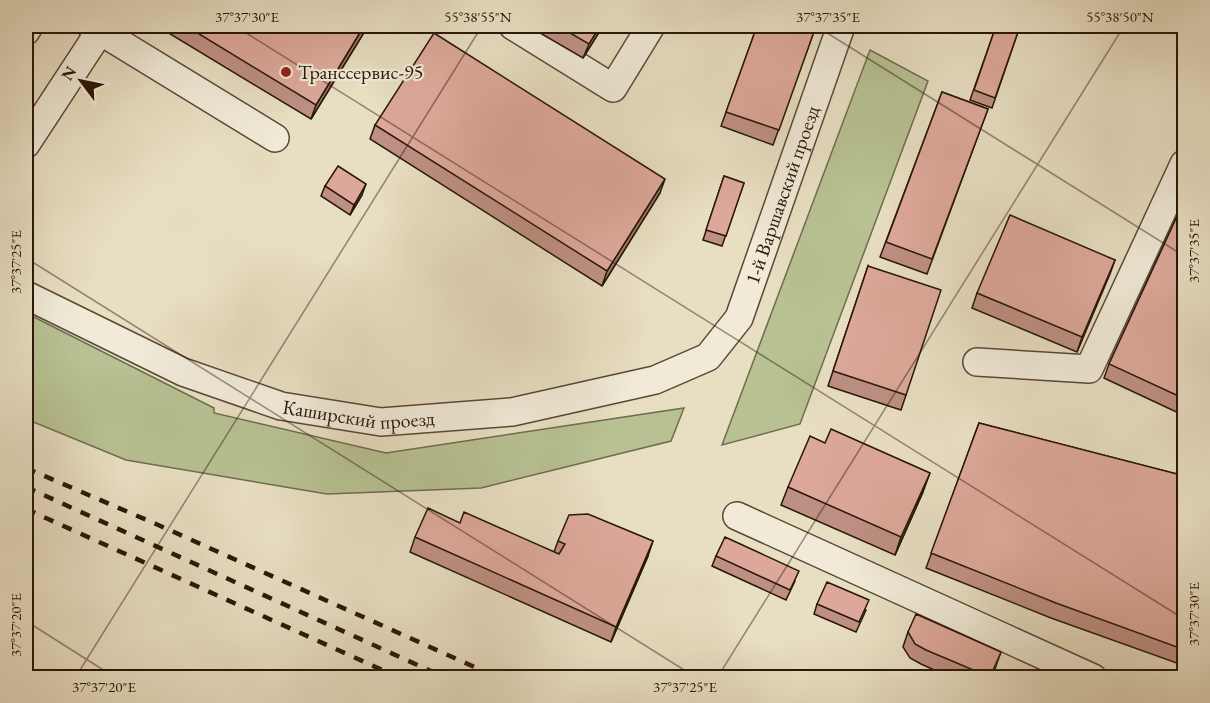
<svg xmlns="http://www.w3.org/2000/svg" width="1210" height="703" font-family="'EB Garamond',serif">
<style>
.green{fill:#b7c192;stroke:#706c4e;stroke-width:1.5}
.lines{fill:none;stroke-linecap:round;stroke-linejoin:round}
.minor-casing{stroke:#594837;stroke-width:30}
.minor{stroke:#f0ead7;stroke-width:27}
.rail{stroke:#291609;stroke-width:4.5;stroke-dasharray:10 10;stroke-linecap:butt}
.wall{fill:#be9084;stroke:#291609;stroke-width:1.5}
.shaded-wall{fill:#9b766c;stroke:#291609;stroke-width:1.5}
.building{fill:#dda89a;stroke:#291609;stroke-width:1.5}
.ticks{fill:none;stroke:#291609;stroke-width:1.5;stroke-opacity:0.45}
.poi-dot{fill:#8f2418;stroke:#f0ead7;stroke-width:2}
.labels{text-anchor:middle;stroke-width:4.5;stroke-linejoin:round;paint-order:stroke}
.poi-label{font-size:20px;fill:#291609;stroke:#f0ead7;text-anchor:start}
.street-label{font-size:20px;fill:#291609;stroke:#f0ead7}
.neatline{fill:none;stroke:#291609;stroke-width:2}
.ticks-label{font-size:15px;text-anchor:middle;fill:#291609}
</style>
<rect width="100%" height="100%" fill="#e8dec2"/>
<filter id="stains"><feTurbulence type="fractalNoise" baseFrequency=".00333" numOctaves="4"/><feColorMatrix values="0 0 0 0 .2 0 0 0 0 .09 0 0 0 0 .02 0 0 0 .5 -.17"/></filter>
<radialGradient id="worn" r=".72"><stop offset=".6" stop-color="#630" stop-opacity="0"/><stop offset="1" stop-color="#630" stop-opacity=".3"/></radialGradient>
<path class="green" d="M870 50 928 81 800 424 722 445Z
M26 313 214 408V413L386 453 684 408 671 441 481 488 327 494 126 460 26 419Z"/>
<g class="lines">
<g class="minor-casing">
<g id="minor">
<path d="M513 26 613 88 651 26"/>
<path d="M26 31 29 26"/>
<path d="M100 31 275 138"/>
<path d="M26 144 100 31 91 26"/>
<path id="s1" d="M26 295 183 372 281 406 381 422 512 412 655 380 708 357 739 318 841 26"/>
<path d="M977 362 1089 369 1184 164"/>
<path d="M737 516 1093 678"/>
</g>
</g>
<use href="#minor" class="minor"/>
<path class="rail" d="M26 468 156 524 499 678
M26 487 446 678
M26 509 400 678"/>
</g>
<path class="wall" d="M157 26H368L311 119Z
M528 26H603L583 58Z
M757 26H816L773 145 721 126Z
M996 26H1020L992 108 970 100Z
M942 92 988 109 927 274 880 257Z
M375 125 660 193 602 286 370 139Z
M724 176 744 183 722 246 703 240Z
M325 186 362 195 350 215 321 196Z
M1185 199V416L1104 378 1109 364Z
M1115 260 1077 352 972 308 977 293Z
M868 266 906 395 901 410 828 386Z
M979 423 1185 476V666L1051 618 926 568Z
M788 487 923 492 895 555 781 505Z
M460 523 554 552 558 541 648 556 611 642 410 552 415 537Z
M716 556 795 581 786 600 712 566Z
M817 604 866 610 856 632 814 614Z
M908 632 996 666 991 678H952L921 664 910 658 903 647Z"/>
<path class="shaded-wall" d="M364 26H368L311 119 316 105Z
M600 26H603L583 58 589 44Z
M665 179 660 193 602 286 607 271Z
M366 184 362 195 350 215 354 205Z
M1115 260 1110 274 1077 352 1082 337Z
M930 473 923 492 895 555 901 537Z
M653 541 648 556 611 642 616 627Z
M1001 652 996 666 991 678H989Z"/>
<path class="building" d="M186 26H364L316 105Z
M558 26H600L589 44Z
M757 26H816L779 130 726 112Z
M996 26H1020L995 98 974 90Z
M434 33 665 179 607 271 375 125Z
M942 92 988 109 932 259 886 242Z
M338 166 366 184 354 205 325 186Z
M724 176 744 183 726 236 706 230Z
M1185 199V399L1109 364Z
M1010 215 1115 260 1082 337 977 293Z
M868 266 941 290 906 395 833 371Z
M979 423 1185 476V650L1056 603 931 553Z
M831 429 930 473 901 537 788 487 810 436 825 443Z
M428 508 460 523 464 512 559 554 565 544 558 541 569 515 588 514 653 541 616 627 415 537Z
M725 537 799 571 790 590 716 556Z
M827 582 869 600 859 622 817 604Z
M916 614 1001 652 990 677 926 650 915 644 908 632Z"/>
<path class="ticks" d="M235 26 1184 619M816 26 1184 256M26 258 697 678M26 621 116 678M75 678 482 26M717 678 1124 26"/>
<circle class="poi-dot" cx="286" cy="72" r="6"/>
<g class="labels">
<g class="poi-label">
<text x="298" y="79">Транссервис-95</text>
</g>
<g class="street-label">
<text dy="7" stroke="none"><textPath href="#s1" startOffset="896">1-й Варшавский проезд</textPath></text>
<text dy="7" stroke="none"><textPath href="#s1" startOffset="357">Каширский проезд</textPath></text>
</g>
</g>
<rect width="1210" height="703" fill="none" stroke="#e8dec2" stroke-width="66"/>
<g transform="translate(81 81) rotate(302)" stroke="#f0ead7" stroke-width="4.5" paint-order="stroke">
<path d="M0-4.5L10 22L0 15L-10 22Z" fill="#291609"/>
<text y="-9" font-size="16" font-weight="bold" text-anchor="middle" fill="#291609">N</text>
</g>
<rect x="33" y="33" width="1144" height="637" class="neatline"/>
<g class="ticks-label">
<text x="247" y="22">37°37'30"E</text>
<text x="478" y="22">55°38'55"N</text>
<text x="828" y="22">37°37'35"E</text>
<text x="1120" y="22">55°38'50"N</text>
<text transform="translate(1194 251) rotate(-90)" y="5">37°37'35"E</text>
<text transform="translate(16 262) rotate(-90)" y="5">37°37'25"E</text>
<text transform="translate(1194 614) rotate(-90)" y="5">37°37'30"E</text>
<text transform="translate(16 625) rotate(-90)" y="5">37°37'20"E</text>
<text x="104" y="692">37°37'20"E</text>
<text x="685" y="692">37°37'25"E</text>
</g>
<rect width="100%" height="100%" filter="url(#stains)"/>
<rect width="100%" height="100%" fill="url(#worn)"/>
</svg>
